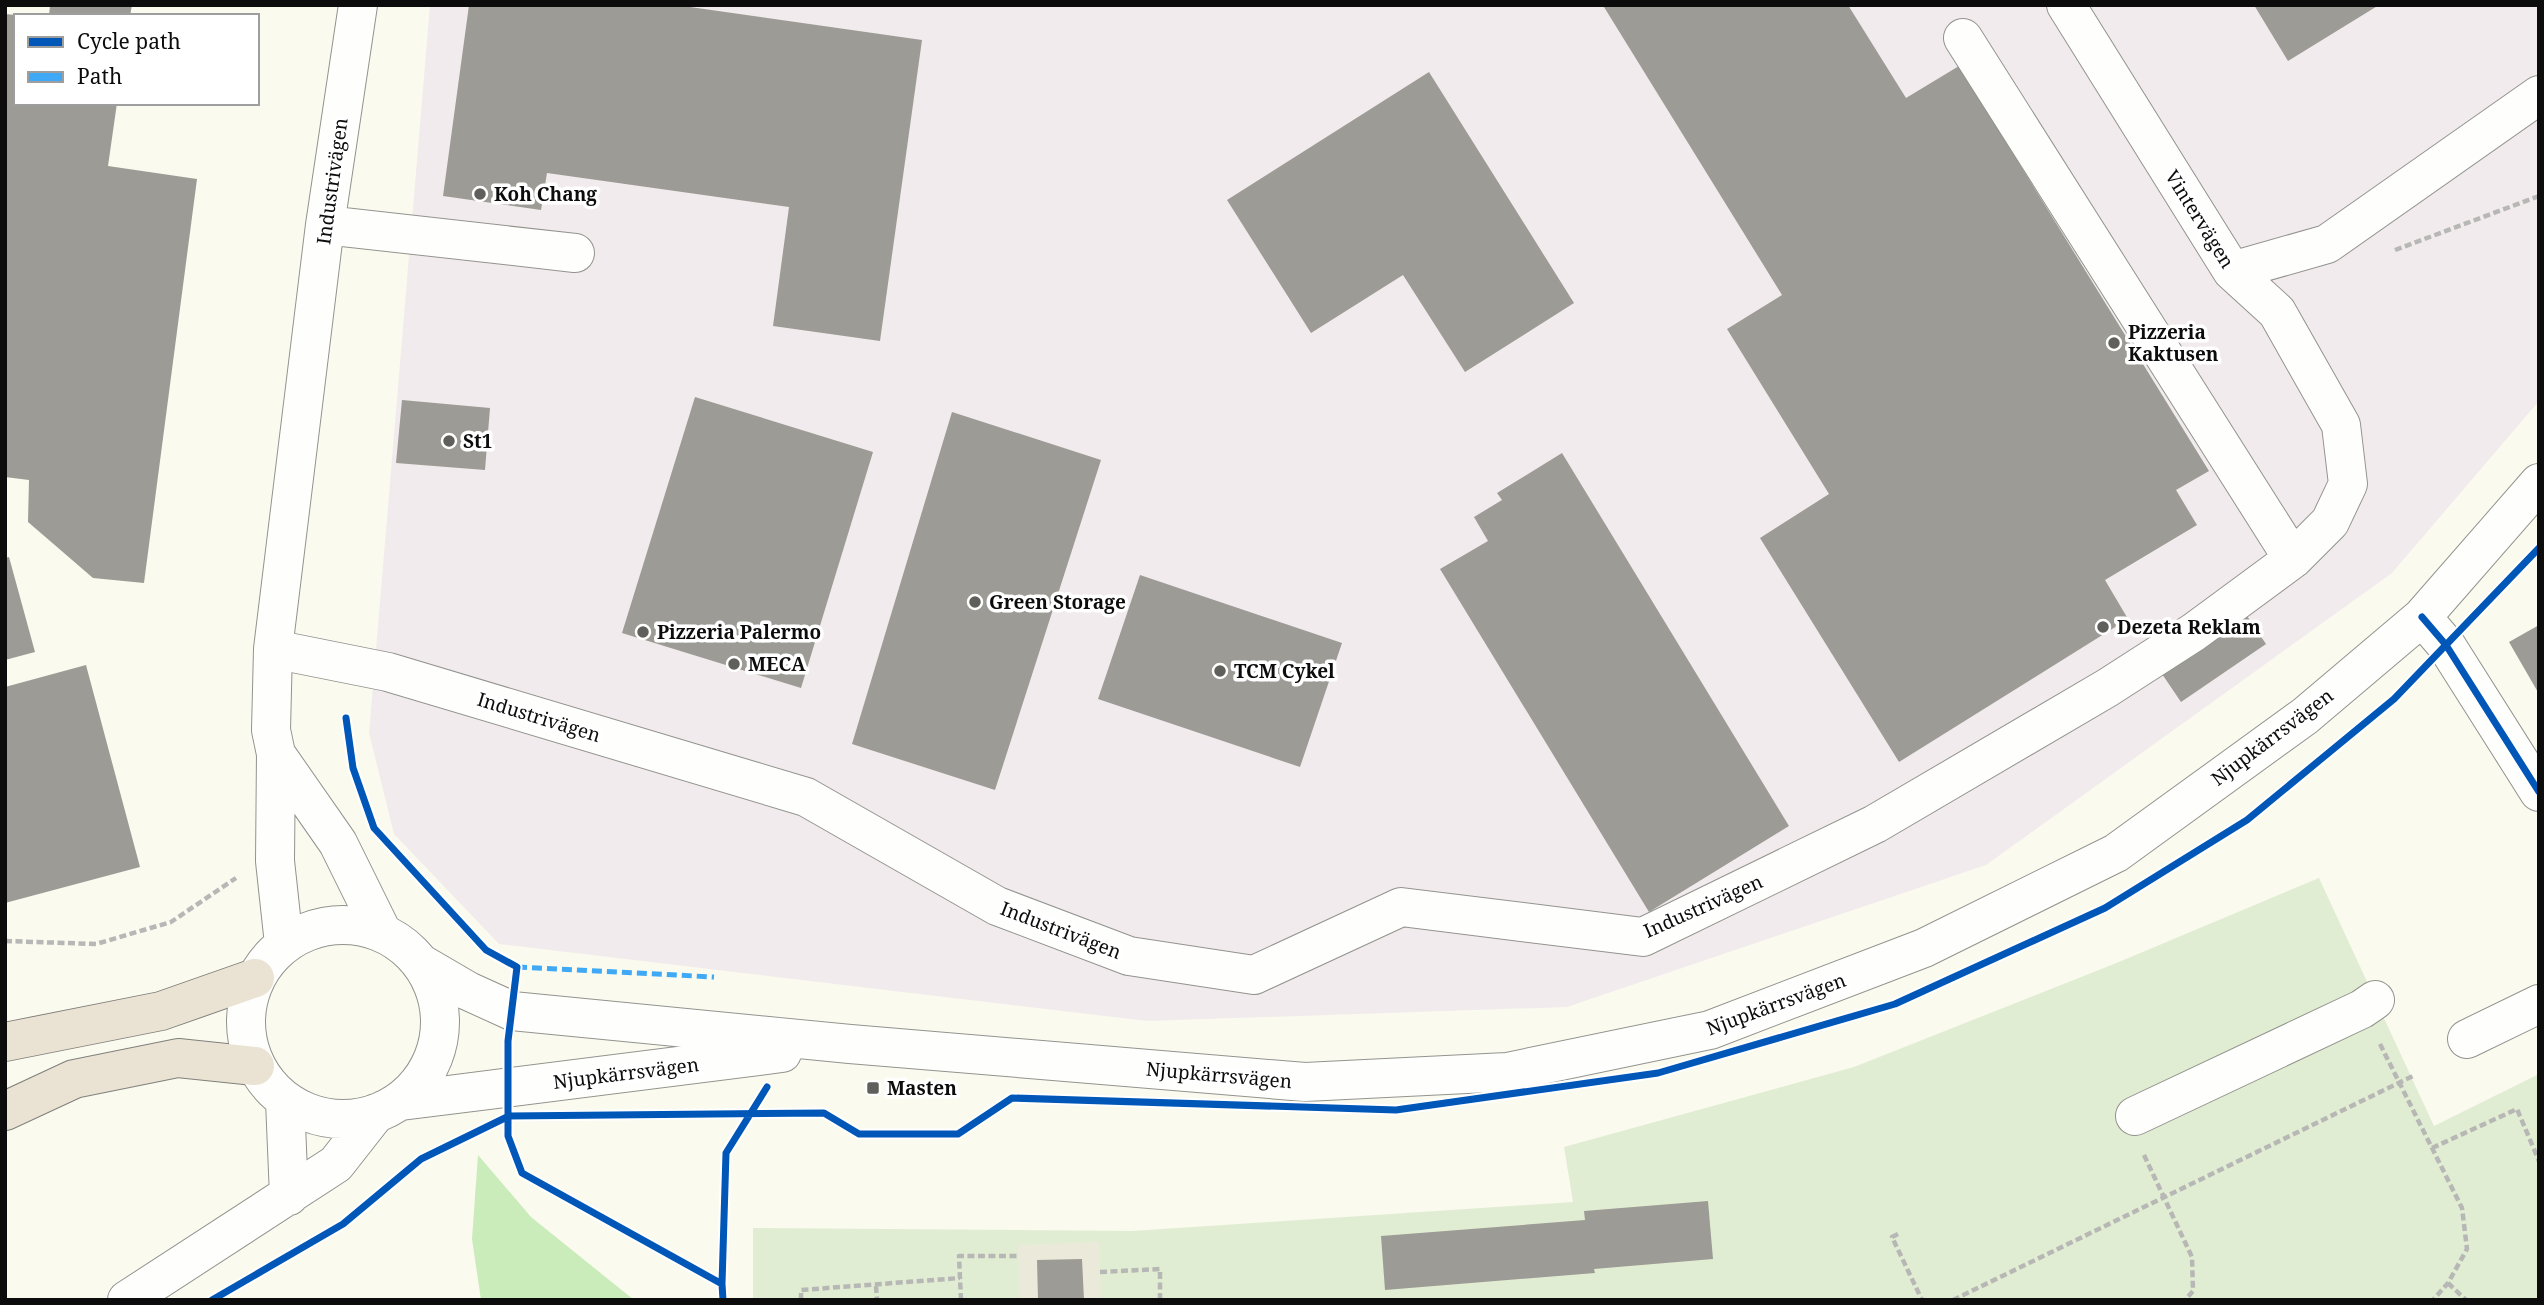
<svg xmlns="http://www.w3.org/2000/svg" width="2544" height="1305" font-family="'Noto Serif',serif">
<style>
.industrial{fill:#f2ebed}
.forest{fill:#caebba}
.cemetery{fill:#e1edd2}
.plaza{fill:#ebeada}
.building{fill:#9c9b95}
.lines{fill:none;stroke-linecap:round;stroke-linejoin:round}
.minor-casing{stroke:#93938e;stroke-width:40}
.highway-casing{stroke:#80807c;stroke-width:40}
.path{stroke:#b7b7b5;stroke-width:4.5;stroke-dasharray:7 3.5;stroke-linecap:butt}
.minor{stroke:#fefefd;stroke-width:38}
.highway{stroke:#eae2d3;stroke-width:38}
.quiet{stroke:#3fa9f5;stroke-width:5;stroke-dasharray:10 5;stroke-linecap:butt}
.cycleway-casing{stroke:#fff;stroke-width:11}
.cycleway{stroke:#0057b8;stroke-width:7}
.poi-dot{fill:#5f5f5b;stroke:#fff;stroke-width:2.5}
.labels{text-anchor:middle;stroke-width:7;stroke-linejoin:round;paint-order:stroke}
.street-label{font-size:19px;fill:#0c0c0c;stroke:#fff}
.poi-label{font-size:19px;font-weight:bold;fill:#0c0c0c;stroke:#fff;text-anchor:start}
</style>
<rect width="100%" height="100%" fill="#fafaef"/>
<path class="industrial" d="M430 5H2539V401L2392 573 1986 865 1567 1007 1147 1021 499 944 394 834 369 733Z"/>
<path class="forest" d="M478 1155 531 1217 634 1300H481L472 1239Z"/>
<path class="cemetery" d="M2319 878 2434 1126 2539 1074V1300H753V1228L1132 1231 1573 1202 1564 1147 1854 1067 2114 964Z"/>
<path class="plaza" d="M1099 1242 1101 1300H1020L1018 1245Z"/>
<path class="building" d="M50 5H132L130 16H49Z
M469 5H676L922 40 880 341 773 326 789 207 547 173 541 210 443 196Z
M1606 5H1848L1906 98 1959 66 2209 471 2176 490 2197 525 2105 580 2128 619 1899 762 1760 538 1829 494 1727 329 1782 295 1604 7Z
M2254 5H2379L2288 61Z
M5 14 16 15V103H117L108 166 197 179 144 583 93 578 28 522 29 480 5 477Z
M1429 72 1574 303 1465 372 1403 275 1311 333 1227 200Z
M695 397 873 452 801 688 622 633Z
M402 400 490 408 485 470 396 463Z
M952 412 1101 460 995 790 852 744Z
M1562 453 1789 826 1649 912 1440 569 1488 541 1474 517 1502 500 1497 493Z
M9 557 35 652 5 660V558Z
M1140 575 1342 643 1300 767 1098 699Z
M2245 613 2266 644 2181 702 2160 671Z
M2539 625V694L2509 642Z
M86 665 140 867 5 903V687Z
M1708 1201 1713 1259 1594 1269 1595 1273 1385 1290 1381 1236 1585 1220 1584 1211Z
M1082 1259 1084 1300H1038L1037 1260Z"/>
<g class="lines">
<g class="minor-casing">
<path id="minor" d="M1963 38 2293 559
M325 225 575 253
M2232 271 2327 244 2539 95
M2422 617 2446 645 2539 792
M273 649 388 672 806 797 997 906 1129 956 1254 975 1401 907 1643 937 1875 824 2107 688 2194 632 2293 559 2330 522 2348 484 2341 425 2277 312 2232 271 2066 5
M276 754 338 843 382 932
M246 1022a97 97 0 1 1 194 0a97 97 0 1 1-194 0Z
M284 944 275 861 276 754 271 730 273 649 325 225 358 5
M420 963 468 991 512 1011 850 1044 1305 1082 1507 1072 1710 1030 1924 948 2116 853 2305 716 2422 617 2539 483
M2467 1039 2539 1004
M285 1101 289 1196
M401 1101 782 1053
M2135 1116 2362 1009 2375 1000
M127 1300 336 1164 376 1113"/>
</g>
<g class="highway-casing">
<path id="highway" d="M5 1042 161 1011 255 978
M5 1111 74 1079 178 1058 255 1066"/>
</g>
<path class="path" d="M2395 250 2539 196
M5 941 96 944 171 922 236 878
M2380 1044 2462 1208 2467 1249 2448 1283 2433 1300
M2432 1148 2517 1109 2539 1161
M2144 1155 2192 1257 2193 1291 2185 1300
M1898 1234 1892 1237 1922 1300
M1100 1272 1160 1269V1300
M2448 1283 2466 1300
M876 1286 877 1300
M801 1300V1290L960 1278
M961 1300 959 1256H1018
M1953 1300 2413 1076"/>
<use href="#minor" class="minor"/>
<use href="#highway" class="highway"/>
<path class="quiet" d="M517 967 714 977"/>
<g class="cycleway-casing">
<path id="cycleway" d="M2422 617 2446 645 2539 792
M346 718 353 768 374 828 486 950 517 967 508 1041V1136L522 1173 722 1284 723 1300
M722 1284 726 1153 767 1087
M212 1300 343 1224 421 1159 509 1116 824 1113 859 1134H958L1012 1098 1396 1110 1658 1073 1895 1004 2105 908 2247 820 2394 699 2539 548"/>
</g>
<use href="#cycleway" class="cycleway"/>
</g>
<g class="poi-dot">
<circle cx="480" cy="194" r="7"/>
<circle cx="2114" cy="343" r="7"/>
<circle cx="449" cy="441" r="7"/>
<circle cx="975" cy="602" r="7"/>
<circle cx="2103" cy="627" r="7"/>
<circle cx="643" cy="632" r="7"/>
<circle cx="734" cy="664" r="7"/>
<circle cx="1220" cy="671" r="7"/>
<rect x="866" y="1081" width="14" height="14" rx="3.5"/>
</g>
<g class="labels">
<g class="street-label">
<text transform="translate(332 181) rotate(-82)" y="7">Industrivägen</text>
<text transform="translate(2200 219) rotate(58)" y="7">Vintervägen</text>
<text transform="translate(539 717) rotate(17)" y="7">Industrivägen</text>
<text transform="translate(2272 737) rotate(-37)" y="7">Njupkärrsvägen</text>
<text transform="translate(1703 906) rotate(-24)" y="7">Industrivägen</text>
<text transform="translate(1061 930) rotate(21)" y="7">Industrivägen</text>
<text transform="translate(1776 1004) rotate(-20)" y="7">Njupkärrsvägen</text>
<text transform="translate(626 1073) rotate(-7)" y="7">Njupkärrsvägen</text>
<text transform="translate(1219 1075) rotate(5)" y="7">Njupkärrsvägen</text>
</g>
<g class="poi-label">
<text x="494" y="201">Koh Chang</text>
<text x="2128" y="339">Pizzeria<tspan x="2128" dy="22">Kaktusen</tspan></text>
<text x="463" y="448">St1</text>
<text x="989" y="609">Green Storage</text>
<text x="2117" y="634">Dezeta Reklam</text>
<text x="657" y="639">Pizzeria Palermo</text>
<text x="748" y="671">MECA</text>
<text x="1234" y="678">TCM Cykel</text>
<text x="887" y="1095">Masten</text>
</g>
</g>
<rect width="2544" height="1305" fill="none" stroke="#0c0c0c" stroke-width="14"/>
<rect x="14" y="14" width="245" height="91" fill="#ffffff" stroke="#9e9e9e" stroke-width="2"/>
<rect x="28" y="37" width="35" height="10" fill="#0057b8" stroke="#9e9e9e" stroke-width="2"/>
<text x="77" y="49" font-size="21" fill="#0c0c0c">Cycle path</text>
<rect x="28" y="72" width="35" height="10" fill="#3fa9f5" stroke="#9e9e9e" stroke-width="2"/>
<text x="77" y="84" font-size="21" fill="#0c0c0c">Path</text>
</svg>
